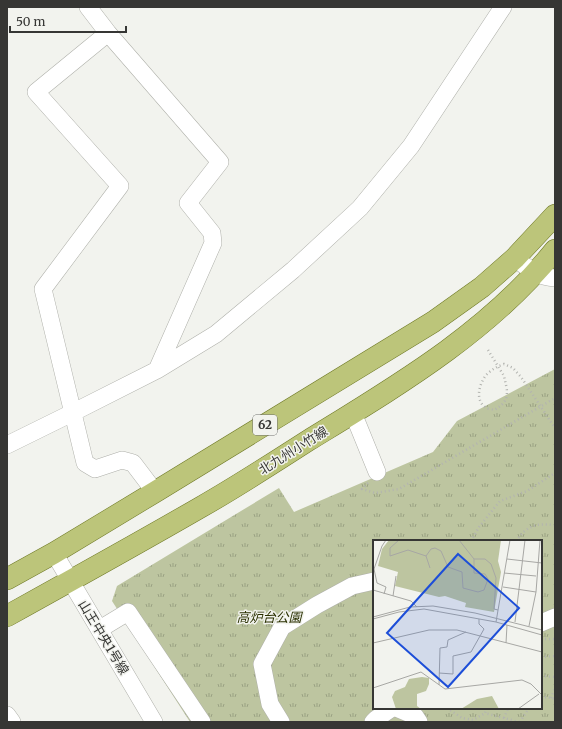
<svg xmlns="http://www.w3.org/2000/svg" width="562" height="729" font-family="Merriweather,'Noto Sans JP',serif">
<style>
.grass{fill:url(#grass-tufts);fill-rule:evenodd}
.lines{fill:none;stroke-linecap:round;stroke-linejoin:round}
.minor-casing{stroke:#afb0aa;stroke-width:18}
.major-casing{stroke:#707a28;stroke-width:22}
.path{stroke:#b3b4b0;stroke-width:2.5;stroke-dasharray:1 3;stroke-linecap:butt}
.minor{stroke:#fff;stroke-width:17}
.major{stroke:#bcc57a;stroke-width:21}
.path-bridge{stroke:#b3b4b0;stroke-width:2.5;stroke-dasharray:1 3;stroke-linecap:butt}
.labels{text-anchor:middle;stroke-width:3;stroke-linejoin:round;paint-order:stroke}
.shield{fill:#f2f3ee;stroke:#6e6f6c;stroke-width:1}
.shield-label{font-size:12px;font-weight:bold;fill:#363634}
.street-label{font-size:13px;fill:#363634;stroke:#f2f3ee}
.park-label{font-size:13px;font-style:italic;fill:#2a3000;stroke:#f2f3ee}
.inset-road{fill:none;stroke:#a7a7a4;stroke-width:1}
.view{fill:#1d4ed8;fill-opacity:0.15;stroke:#1d4ed8;stroke-width:2}
.inset-edge{fill:none;stroke:#363634;stroke-width:2}
</style>
<defs>
<pattern id="grass-tufts" width="24" height="20" patternUnits="userSpaceOnUse"><rect width="24" height="20" fill="#bdc5a0"/><path d="M3 7l-1-3M5 7V3M7 7l1-3M15 17l-1-3M17 17v-4M19 17l1-3" fill="none" stroke="#9aa183"/></pattern>
</defs>
<rect width="100%" height="100%" fill="#f2f3ee"/>
<path class="grass" d="M555 369V722H190L112 601 117 586 279 488 294 512 433 452 457 421ZM374 541H541V708H374Z"/>
<g class="lines">
<g class="minor-casing">
<path id="minor" d="M88 7 108 33 220 162 188 203 212 233 213 243 157 370
M108 33 36 92 120 186 43 289 85 463 95 469 122 460 133 463 155 492
M515 258C529 269 537 277 555 278
M353 413 377 472
M7 445 72 413 157 370 216 334 293 270 360 208 411 146 503 7
M54 553 154 722
M541 623 555 617
M100 629 128 612 202 722
M396 708 415 716 419 722
M7 715 12 722
M281 722 270 704 262 664 282 627 317 605 352 586 374 581
M373 722 376 719 392 708"/>
</g>
<g class="major-casing">
<path id="major" d="M7 579 54 553 155 492 433 322 482 287 515 258 555 215
M7 616C72 580 137 544 201 507 238 486 273 463 309 440 397 386 489 332 555 250"/>
</g>
<path class="path" d="M488 350 504 376 506 385
M368 483 362 489 375 493 399 489 555 398
M471 541 479 527 500 501 527 491 555 473
M516 541C528 525 535 523 555 525
M545 639H555
M541 657 555 656
M541 676 555 677
M541 698 547 697 555 699
M551 698 555 688
M447 708 462 718 473 720 485 713
M487 708 485 713 519 722
M504 718 508 708
M520 722 529 708"/>
<use href="#minor" class="minor"/>
<use href="#major" class="major"/>
<path class="path-bridge" d="M506 385C509 398 505 404 494 410 492 409 487 409 485 407 474 399 480 381 488 373 493 369 498 366 504 364L513 368 521 377 555 428"/>
</g>
<g class="labels">
<rect class="shield" x="253" y="415" width="24" height="20" rx="3"/>
<g class="shield-label">
<text x="265" y="429">62</text>
</g>
<g class="street-label">
<text transform="translate(293 450) rotate(-32)" y="5">北九州小竹線</text>
<text transform="translate(104 637) rotate(59)" y="5">山王中央1号線</text>
</g>
<g class="park-label">
<text x="269" y="622">高炉台公園</text>
</g>
</g>
<g transform="translate(373 540)">
<rect width="169" height="169" fill="#f2f3ee"/>
<path d="M16 0H128L125 21 128 32 121 72 92 67 93 63 72 56 66 57 22 46 25 32 5 26 9 9Z" fill="#bdc5a0"/>
<path d="M49 137 56 138V144L53 151 44 154V166L48 169H23L19 157 22 151 32 147 36 139ZM119 156 126 169H88L104 159Z" fill="#bdc5a0"/>
<path class="inset-road" d="M26 0 17 8V16L35 10 53 16 58 9 62 8 68 11 75 27 89 32 90 48 105 52 111 50 115 39 112 34 101 33V19L86 0M53 16 57 28M101 19H112L118 24 123 38 121 69 125 70M134 19 169 23M131 33 163 36M130 47 163 52M0 50 38 61 44 67M11 54 13 47 4 43 1 29 9 6 13 0M20 56 23 36M0 77 37 67 60 66 102 73 169 90M0 79 26 72 51 69 123 82 169 95M123 82 137 0M142 82 152 0M156 86 163 52 167 0M0 103 56 90H84L169 112M133 103 134 85M66 133 80 134V116L98 112 111 89 106 84V79M66 145 67 108 74 107 75 100 93 92M0 148 48 132 72 149 149 140 158 144 169 155M145 169 166 154"/>
<path class="view" d="M85 14 146 68 75 147 14 93Z"/>
<rect width="169" height="169" class="inset-edge"/>
</g>
<rect width="562" height="729" fill="none" stroke="#363634" stroke-width="16"/>
<path d="M10 26v6h116v-6" fill="none" stroke="#363634" stroke-width="2"/>
<text x="16" y="26" font-size="12" fill="#363634" stroke="#f2f3ee" stroke-width="3" paint-order="stroke">50 m</text>
</svg>
